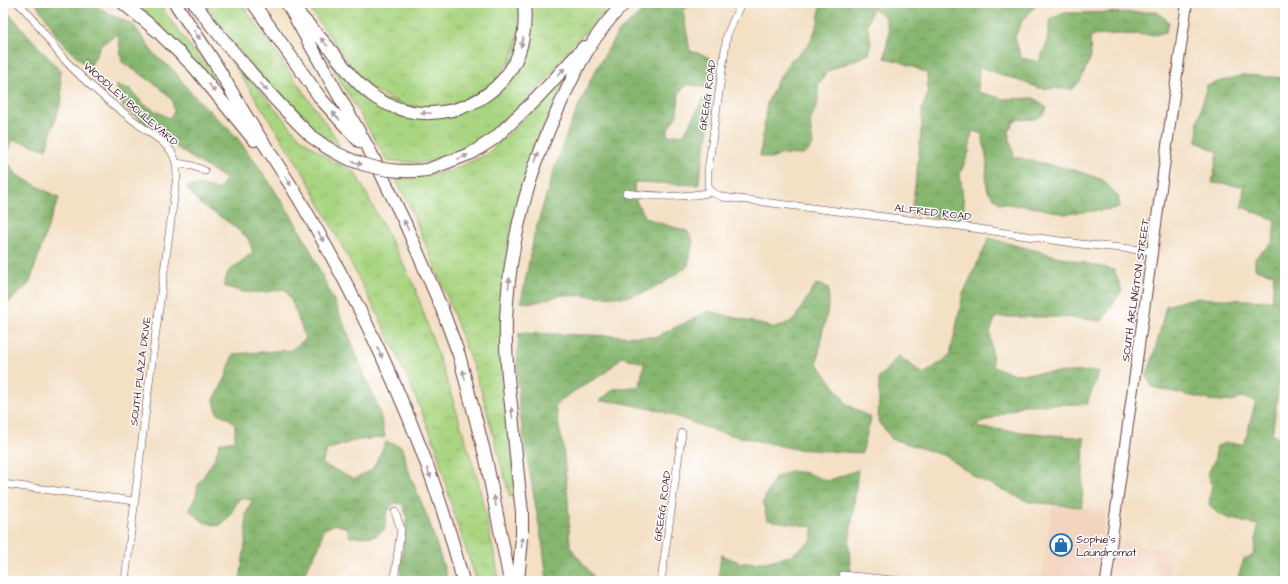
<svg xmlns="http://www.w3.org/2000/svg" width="1288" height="584" font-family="'Architects Daughter',sans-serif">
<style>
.built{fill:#f3d4bf}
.grass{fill:url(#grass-tufts);stroke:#7a7a56}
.forest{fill:url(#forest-crowns);stroke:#686a4d}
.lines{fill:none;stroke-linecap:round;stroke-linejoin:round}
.minor-casing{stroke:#633c42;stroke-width:8}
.secondary-casing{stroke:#633c42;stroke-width:12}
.motorway-casing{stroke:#633c42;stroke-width:14}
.minor{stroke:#fff;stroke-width:7}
.secondary{stroke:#fff;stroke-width:10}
.motorway{stroke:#fff;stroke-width:12}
.motorway-bridge-casing{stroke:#633c42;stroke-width:14;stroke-linecap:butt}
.motorway-bridge{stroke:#fff;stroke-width:12}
.oneway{fill:#ae9aa0}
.labels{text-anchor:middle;stroke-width:3;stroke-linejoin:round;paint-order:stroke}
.street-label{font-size:11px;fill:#4a1f2b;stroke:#fff}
.poi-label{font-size:11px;fill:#4a1f2b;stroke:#fff;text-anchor:start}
</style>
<defs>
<pattern id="grass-tufts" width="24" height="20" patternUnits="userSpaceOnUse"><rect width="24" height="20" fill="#a9d581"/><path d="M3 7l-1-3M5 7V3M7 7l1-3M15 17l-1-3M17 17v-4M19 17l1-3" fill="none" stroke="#93b670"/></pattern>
<pattern id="forest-crowns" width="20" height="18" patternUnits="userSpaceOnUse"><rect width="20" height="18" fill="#86b66f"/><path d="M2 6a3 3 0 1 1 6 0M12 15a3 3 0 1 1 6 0" fill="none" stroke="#70935b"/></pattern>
</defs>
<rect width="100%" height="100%" fill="#fff"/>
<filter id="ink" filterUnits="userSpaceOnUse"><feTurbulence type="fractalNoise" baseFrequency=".025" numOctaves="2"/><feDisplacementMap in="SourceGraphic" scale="8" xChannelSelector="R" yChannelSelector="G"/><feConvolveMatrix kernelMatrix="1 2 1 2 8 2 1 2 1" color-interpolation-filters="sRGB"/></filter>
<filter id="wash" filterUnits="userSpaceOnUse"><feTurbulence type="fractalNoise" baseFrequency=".012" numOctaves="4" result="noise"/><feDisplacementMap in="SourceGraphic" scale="16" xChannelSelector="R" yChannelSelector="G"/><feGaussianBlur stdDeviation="0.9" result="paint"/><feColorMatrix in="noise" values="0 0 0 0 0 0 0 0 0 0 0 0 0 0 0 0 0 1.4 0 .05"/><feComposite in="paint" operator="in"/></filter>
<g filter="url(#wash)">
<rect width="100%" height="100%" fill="#f3e0c5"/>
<path class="built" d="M1052 504 1106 510 1097 581H1041Z
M1114 541 1172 550 1167 581H1108Z"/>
<path class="grass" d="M126 3H158L186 41 214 74 213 83Z
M203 3H241L336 138 340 147 306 124 256 73Z
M306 3H519V30L516 48 509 62 493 85 458 105 434 109 404 105 368 87 351 67Z
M527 3H614L571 47 542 85 482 142 453 157 418 163 387 160 328 60 332 59 363 93 444 116 504 85Z
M222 46 299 137 332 161 355 172 414 285 447 381 478 481 500 581H477L453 511 436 447 407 376 381 321 306 177Z
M566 72 568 75 534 148 523 186 502 357 504 397 509 428 516 497H510L482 393 475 372 441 281 409 205 396 180 450 171 486 155 514 129Z"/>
<path class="forest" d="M35 3H92L111 15 134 25 153 53 174 71 191 93 236 136 268 180 292 217 309 247 337 308 358 358 379 410 385 437 354 441 327 450 322 464 354 479 372 470 386 442 401 446 410 475 429 521 448 581H400L404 533 407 518 403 504 394 503 386 514 385 529 375 536 350 537 347 528 335 524 323 530 320 545 300 581H240L246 537V514L252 500 240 498 228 518 219 526 204 522 189 510 196 496 198 485 214 460 220 443 235 440V425L230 419 217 413 214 400 226 377 233 354 291 350 306 339C299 322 294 304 285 289L266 292H244L224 286 228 272 253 252 248 238 227 221 199 203 186 187 199 185 219 190 226 179 186 154 123 107 116 85 130 89 143 104 169 118 174 112 172 100 158 86 122 62 118 34 101 45 91 65 84 64 57 37 49 22Z
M653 3H692L683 11 690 51 702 54 711 59 712 74 706 88 688 84 679 93 677 115 669 127 667 136 684 134 704 98 713 107 698 185 634 182 635 199 646 218 660 223 687 231 693 240 688 266 663 283 645 292 625 297 562 295 533 303 521 302 534 236 550 182 569 128 593 75 618 32Z
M821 3H1038L1022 21 1015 37 1021 58 1039 62 1047 42 1050 19 1065 13 1157 12 1169 22 1166 32 1155 35 1118 34 1090 36 1091 57 1080 81 1073 89 1039 88 992 71 979 67 978 92 1004 99 1034 98 1047 108C1041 123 1029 118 1016 120L1008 131 1014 157 1071 169 1103 180 1118 196 1120 208 1065 214 1039 208 999 203 988 191 986 180 987 162 982 134 972 131 969 152 960 174 964 206V221L911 214 917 172 922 121V108L928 94 927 73 899 61 885 58 889 32 885 17 873 8 867 25 871 41 869 54 828 71 818 85V102L810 122 813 146 803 155 782 154 772 159 760 156 767 104 776 83 790 61 804 50 811 41 818 22Z
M3 9H5L60 71 62 99 46 149 14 140 4 157 17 175 59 198 49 224 29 284 9 302 3 301Z
M1243 75 1285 78V343L1272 435 1285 438V581H1237L1244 559 1254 555 1258 525 1230 519 1218 514 1209 504 1212 485 1208 473 1214 462 1217 446 1227 443 1244 444 1256 401 1241 397 1232 402 1209 400 1152 387 1147 376 1156 347 1166 306 1194 298 1272 301 1274 274 1255 269V258L1273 242 1275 220 1242 207 1244 186 1212 183 1218 152 1197 142 1198 121 1207 85Z
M989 238 1052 255 1114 270 1122 290 1102 321 1065 317H996L990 332 993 367 1015 374 1099 371 1087 404 1023 405 972 427 1084 438 1082 507 1029 502 977 478 946 456 892 439 878 421 879 400V378L898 356 924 374 950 356 963 294Z
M816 284 828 287 829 304 822 334 817 363 847 404 871 418 862 453 795 449 718 432 661 411 618 402 599 401 614 389 640 386 644 363 622 357 606 372 565 397 555 407 563 446 568 500 570 547 597 581H547L543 548 525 446 519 405 517 364 519 333 656 337 709 311 776 328 794 320Z
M858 470 849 545 851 581H718L721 555 742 563 765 562 790 556 811 541 814 527 767 520 763 502 775 478 790 471 807 473 827 481Z"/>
</g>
<g filter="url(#ink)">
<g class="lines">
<g class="minor-casing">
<path id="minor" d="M18 3C36 19 47 40 63 58 90 88 121 111 153 135 170 147 177 154 177 175L149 383 125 581
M177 163 193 166 205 171
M712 192 722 197 959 226 1080 244 1152 251
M712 192 708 186V171L727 35 741 3
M626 193C652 197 686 198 712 192
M3 484 135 501
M843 575 901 581
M394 581 401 529 395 512
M661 581 682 433"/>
</g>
<g class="secondary-casing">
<path id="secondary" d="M1106 581 1187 3"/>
</g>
<g class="motorway-casing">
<path id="motorway" d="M123 3 156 30 194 67 254 140
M175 3C187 21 199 39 211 57 224 77 235 99 248 119 266 147 285 175 302 204 370 320 430 450 463 581
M194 3C230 50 269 95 312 137
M253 3 321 99 359 141
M287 3 372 155 405 223 442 309 459 355 486 459 510 581
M296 11C309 25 322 39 334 54 347 70 358 86 376 98 422 128 489 112 515 62 524 44 526 23 524 3
M427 170 472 153 495 138 537 98 584 47
M518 581 522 538V512C518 479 515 446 512 413 508 382 505 351 506 320 509 244 527 175 559 107 576 69 594 32 625 3"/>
</g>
<use href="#minor" class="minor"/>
<use href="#secondary" class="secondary"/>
<use href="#motorway" class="motorway"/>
<g class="motorway-bridge-casing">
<path id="motorway-bridge" d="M312 137C345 163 385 175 427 170"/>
</g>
<use href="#motorway-bridge" class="motorway-bridge"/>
</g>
<defs><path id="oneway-solid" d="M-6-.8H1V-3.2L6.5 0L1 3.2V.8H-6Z"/></defs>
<g class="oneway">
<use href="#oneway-solid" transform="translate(197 35) rotate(56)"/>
<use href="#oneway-solid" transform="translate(324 42) rotate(-131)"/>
<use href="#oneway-solid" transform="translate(522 42) rotate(103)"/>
<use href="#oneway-solid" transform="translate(561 72) rotate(-47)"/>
<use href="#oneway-solid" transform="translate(264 87) rotate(50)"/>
<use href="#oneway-solid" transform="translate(212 88) rotate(50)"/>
<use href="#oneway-solid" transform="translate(426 113) rotate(-178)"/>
<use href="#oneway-solid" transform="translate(336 116) rotate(-133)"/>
<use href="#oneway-solid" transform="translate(463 157) rotate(-22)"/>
<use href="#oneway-solid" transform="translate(537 157) rotate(-70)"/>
<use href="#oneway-solid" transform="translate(357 163) rotate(18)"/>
<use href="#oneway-solid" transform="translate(288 181) rotate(58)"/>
<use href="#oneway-solid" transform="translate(406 225) rotate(-115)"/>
<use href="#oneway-solid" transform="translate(321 237) rotate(61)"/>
<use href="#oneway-solid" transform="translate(509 283) rotate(-83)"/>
<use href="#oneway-solid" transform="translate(380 353) rotate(65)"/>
<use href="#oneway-solid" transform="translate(464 375) rotate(-104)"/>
<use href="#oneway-solid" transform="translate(512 413) rotate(-96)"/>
<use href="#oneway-solid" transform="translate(429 473) rotate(70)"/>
<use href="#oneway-solid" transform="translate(495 501) rotate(-101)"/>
<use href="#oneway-solid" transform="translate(522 542) rotate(-85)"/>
</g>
</g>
<defs>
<g id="shop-ring" transform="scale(1.15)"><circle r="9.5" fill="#fff" stroke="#1f6fb2" stroke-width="1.5"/><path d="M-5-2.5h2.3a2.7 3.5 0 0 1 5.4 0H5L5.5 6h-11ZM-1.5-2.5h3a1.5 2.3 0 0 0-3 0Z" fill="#1f6fb2"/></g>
</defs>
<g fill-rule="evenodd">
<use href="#shop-ring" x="1061" y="545"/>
</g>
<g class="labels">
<g class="street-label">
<text transform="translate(707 95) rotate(-82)" y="4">GREGG ROAD</text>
<text transform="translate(131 104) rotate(41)" y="4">WOODLEY BOULEVARD</text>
<text transform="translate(933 212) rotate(7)" y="4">ALFRED ROAD</text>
<text transform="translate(1135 290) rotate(-82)" y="4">SOUTH ARLINGTON STREET</text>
<text transform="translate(140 371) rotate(-83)" y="4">SOUTH PLAZA DRIVE</text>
<text transform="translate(662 506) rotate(-82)" y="4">GREGG ROAD</text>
</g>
<g class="poi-label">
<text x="1076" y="543">Sophie's<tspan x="1076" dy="13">Laundromat</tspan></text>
</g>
</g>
<rect width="1288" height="584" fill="none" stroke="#fff" stroke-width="16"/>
</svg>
